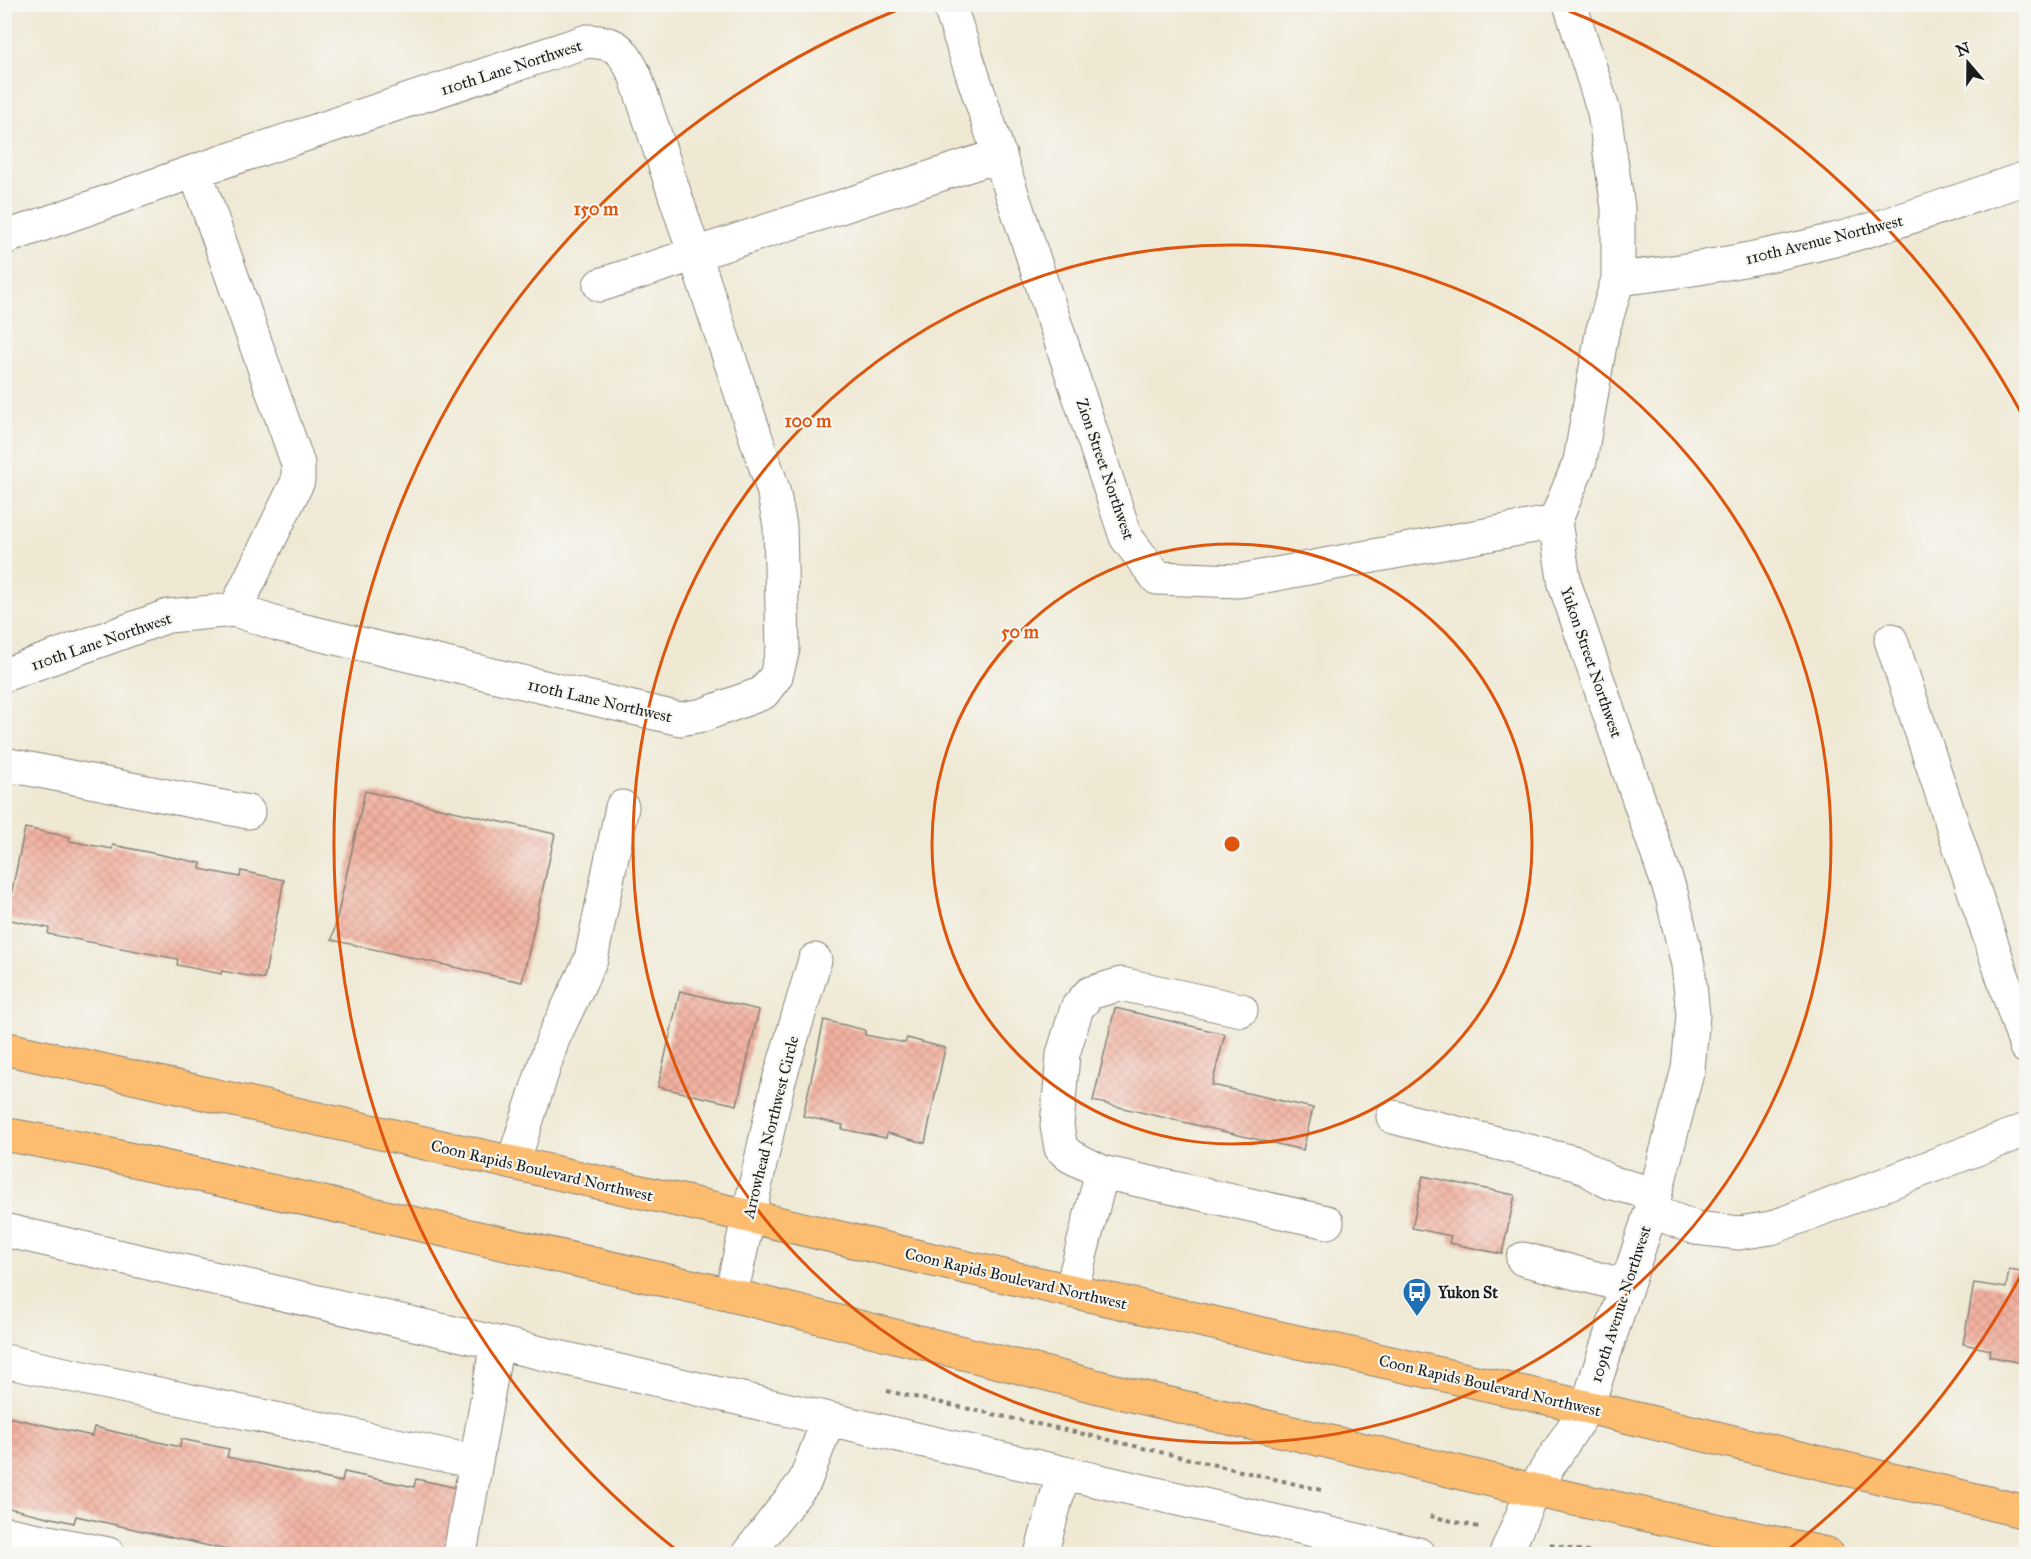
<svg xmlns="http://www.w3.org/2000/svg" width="2031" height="1559" font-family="'IM FELL Great Primer',serif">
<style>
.building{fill:url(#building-cross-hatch)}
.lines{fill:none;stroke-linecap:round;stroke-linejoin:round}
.minor-casing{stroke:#868278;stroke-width:35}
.major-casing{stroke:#868278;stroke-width:35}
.path{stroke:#868278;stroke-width:4;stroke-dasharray:4.5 4.5;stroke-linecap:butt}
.minor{stroke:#fff;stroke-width:33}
.major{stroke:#fcbd6f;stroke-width:33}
.ring{fill:none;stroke:#de560d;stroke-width:3}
.labels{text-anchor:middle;stroke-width:4.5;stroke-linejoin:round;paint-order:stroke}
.street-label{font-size:16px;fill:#1c1c1c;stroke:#f6f6f2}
.poi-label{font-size:16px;font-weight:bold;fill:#1c1c1c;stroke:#f6f6f2;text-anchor:start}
.centre{fill:#de560d;stroke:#f6f6f2;stroke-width:3}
.ring-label{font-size:18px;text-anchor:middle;font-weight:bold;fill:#de560d;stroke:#f6f6f2;stroke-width:4.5;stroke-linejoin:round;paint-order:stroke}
</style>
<defs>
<pattern id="building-cross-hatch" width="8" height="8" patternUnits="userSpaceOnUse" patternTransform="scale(1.5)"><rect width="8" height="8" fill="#f2b2a1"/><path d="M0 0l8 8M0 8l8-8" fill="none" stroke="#cf988a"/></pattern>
</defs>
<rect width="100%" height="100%" fill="#f6f6f2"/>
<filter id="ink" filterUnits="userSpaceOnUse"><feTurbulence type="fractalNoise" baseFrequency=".0167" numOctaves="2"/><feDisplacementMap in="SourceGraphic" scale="12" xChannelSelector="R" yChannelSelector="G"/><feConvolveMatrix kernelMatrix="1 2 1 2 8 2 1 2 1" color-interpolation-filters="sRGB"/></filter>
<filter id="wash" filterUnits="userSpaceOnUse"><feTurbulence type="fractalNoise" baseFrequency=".008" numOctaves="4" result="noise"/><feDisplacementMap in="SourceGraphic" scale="24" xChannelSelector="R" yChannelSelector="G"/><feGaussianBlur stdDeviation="1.35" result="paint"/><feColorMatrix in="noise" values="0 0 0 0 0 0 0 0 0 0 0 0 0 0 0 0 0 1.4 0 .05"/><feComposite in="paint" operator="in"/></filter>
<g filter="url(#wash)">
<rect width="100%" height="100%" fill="#efe9d4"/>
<g id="blocks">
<path class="building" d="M365 791 555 834 522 982 332 940Z
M25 828 70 837 69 841 112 849 113 845 201 863 200 869 240 877 241 871 284 880 264 979 222 971 221 974 177 965 178 959 48 934 49 928 6 919Z
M680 991 759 1010 737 1105 658 1087Z
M1115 1008 1225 1034 1212 1085 1313 1108 1303 1150 1093 1101Z
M824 1020 865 1030V1035L905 1043 907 1038 945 1048 925 1143 887 1133 886 1138 842 1129 843 1125 803 1116Z
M1423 1176 1515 1195 1502 1254 1449 1243 1451 1236 1412 1228Z
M2023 1264 2026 1265V1364L1989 1356 1991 1350 1963 1344 1974 1283 2006 1288 2009 1270 2021 1272Z
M4 1416 92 1436 94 1427 180 1447 181 1439 229 1449 227 1457 342 1482 344 1472 414 1487 416 1479 462 1489 448 1554H245L76 1516 74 1523 4 1507Z"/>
</g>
</g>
<g filter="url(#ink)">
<use href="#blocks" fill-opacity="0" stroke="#868278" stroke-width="1.5"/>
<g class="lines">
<g class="minor-casing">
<path id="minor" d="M949 4 1126 537 1157 578 1239 581 1555 522
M195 171 298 464V481L235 610
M4 238 195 171 587 41C619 43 621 48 635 75L773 489 780 526 783 649 776 676 763 693 703 715 680 719 280 625 235 610 168 616 4 675
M1618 279C1691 271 1763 258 1834 240 1899 223 1963 199 2026 178
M600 285 1000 155
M1891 640 2026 1047
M4 764 248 812
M1393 1117 1577 1163 1609 1182 1655 1194
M513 1163 553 1039 591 959 622 807
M1102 1172 1070 1156 1061 1148 1057 1126 1063 1054 1077 1008 1090 993 1121 984 1241 1010
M1651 1211 1696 1228 1739 1233 1771 1228 2026 1130
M4 1230 1418 1554
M1523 1259 1626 1286
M1071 1291 1102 1172 1327 1222
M731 1295 778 1084 815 960
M4 1361 476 1462 497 1343
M4 1533 108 1554
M460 1554 476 1462
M748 1554 805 1481 828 1420
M1041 1554 1063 1474
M1506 1554 1533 1490 1587 1407 1651 1211 1688 1069 1693 1015 1688 965 1672 896 1565 585 1555 522 1580 461 1602 333 1618 279V208L1604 112 1570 4"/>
</g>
<g class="major-casing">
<path id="major" d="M4 1048 748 1216 933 1260 1587 1407 2026 1512
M4 1134 89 1150 731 1295 1115 1391 1533 1490 1827 1554"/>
</g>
<path class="path" d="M887 1391 1088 1435 1321 1490
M1430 1516 1479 1527
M1550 1544 1597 1554
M1559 1554 1563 1546"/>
<use href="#minor" class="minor"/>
<use href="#major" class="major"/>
</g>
</g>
<g class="ring">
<circle cx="1232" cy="844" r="300"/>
<circle cx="1232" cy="844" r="599"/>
<path d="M2026 1266A899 899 0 0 1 1785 1552M679 1552A899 899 0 0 1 910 5M1554 5A899 899 0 0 1 2026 422"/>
</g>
<defs>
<g id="bus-pin" transform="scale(1.5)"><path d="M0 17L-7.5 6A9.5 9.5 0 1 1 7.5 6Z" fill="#1f6fb2" stroke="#f6f6f2"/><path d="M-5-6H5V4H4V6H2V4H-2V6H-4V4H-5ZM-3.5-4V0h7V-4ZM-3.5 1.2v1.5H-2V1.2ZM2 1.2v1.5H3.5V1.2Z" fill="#fff"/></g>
</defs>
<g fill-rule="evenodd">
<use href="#bus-pin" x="1417" y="1292"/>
</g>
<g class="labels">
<g class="street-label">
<text transform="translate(511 67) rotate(-18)" y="6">110th Lane Northwest</text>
<text transform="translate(1824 239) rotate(-14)" y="6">110th Avenue Northwest</text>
<text transform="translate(1106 469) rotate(71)" y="6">Zion Street Northwest</text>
<text transform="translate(101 641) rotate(-19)" y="6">110th Lane Northwest</text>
<text transform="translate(1592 662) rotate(71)" y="6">Yukon Street Northwest</text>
<text transform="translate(600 700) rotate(13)" y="6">110th Lane Northwest</text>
<text transform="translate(770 1127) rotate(-76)" y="6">Arrowhead Northwest Circle</text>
<text transform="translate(542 1170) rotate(13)" y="6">Coon Rapids Boulevard Northwest</text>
<text transform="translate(1016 1278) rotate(13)" y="6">Coon Rapids Boulevard Northwest</text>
<text transform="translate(1620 1304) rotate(-72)" y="6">109th Avenue Northwest</text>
<text transform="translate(1490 1385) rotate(13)" y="6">Coon Rapids Boulevard Northwest</text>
</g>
<g class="poi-label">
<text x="1438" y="1298">Yukon St</text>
</g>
</g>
<circle cx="1232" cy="844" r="9" class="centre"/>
<g class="ring-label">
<text x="596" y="215">150 m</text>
<text x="808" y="427">100 m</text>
<text x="1020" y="638">50 m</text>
</g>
<rect width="2031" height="1559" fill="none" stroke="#f6f6f2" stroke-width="24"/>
<g transform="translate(1968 63) rotate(340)" stroke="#f6f6f2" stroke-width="4.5" paint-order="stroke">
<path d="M0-4.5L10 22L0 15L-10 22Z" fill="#1c1c1c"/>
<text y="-9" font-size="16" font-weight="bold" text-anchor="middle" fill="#1c1c1c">N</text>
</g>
</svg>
